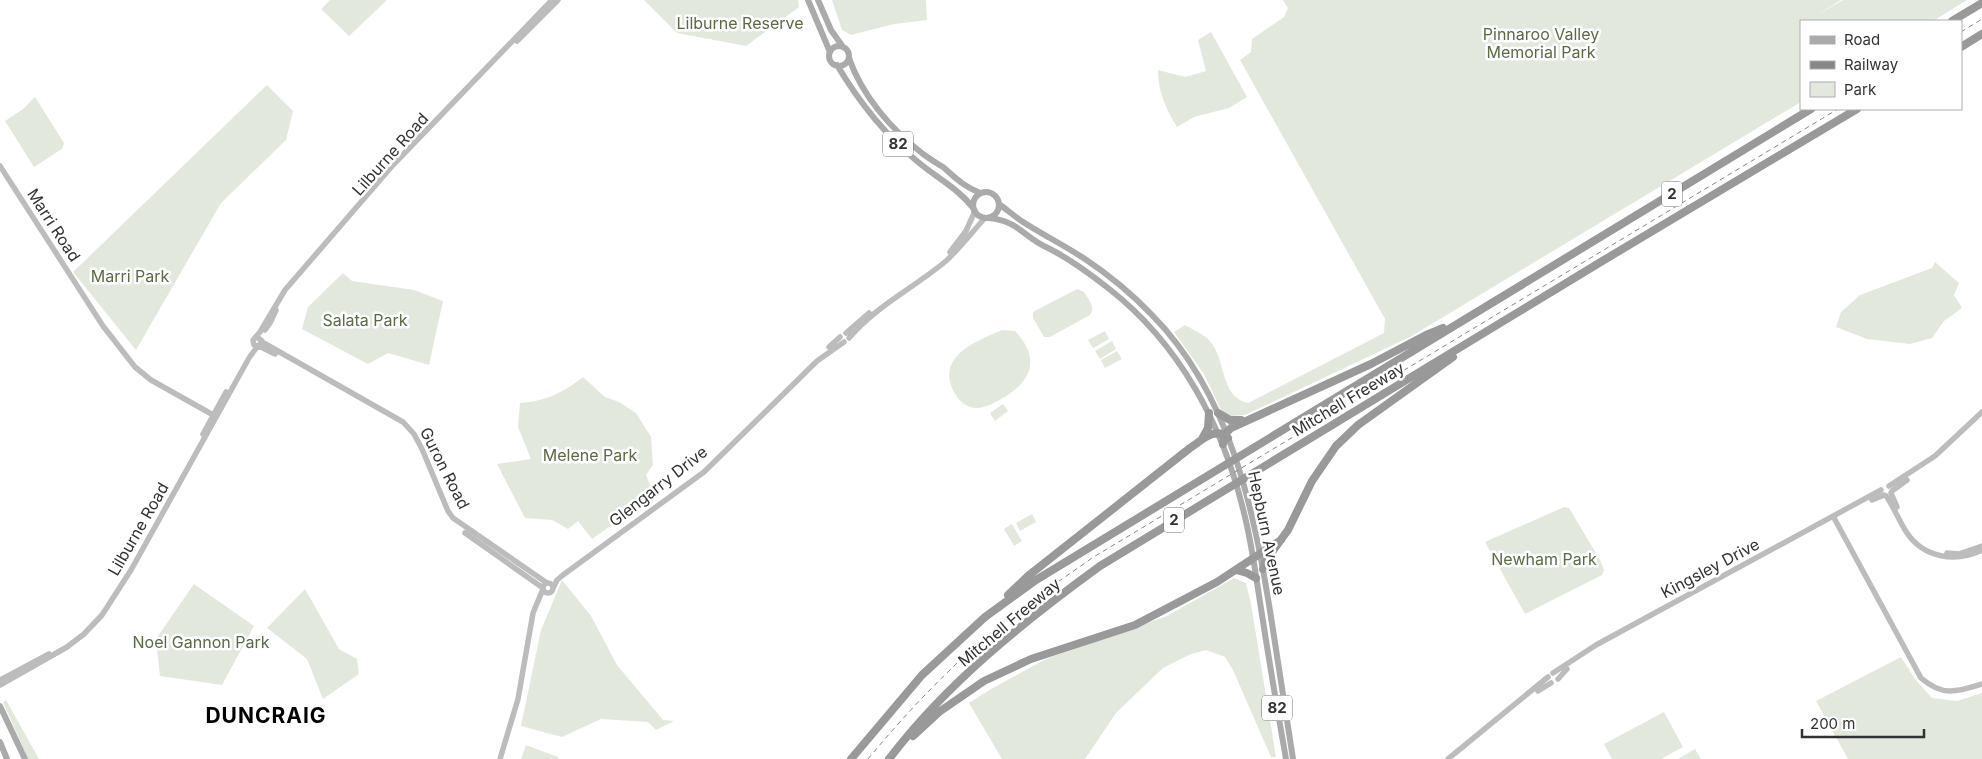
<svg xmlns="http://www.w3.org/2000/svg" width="1982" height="759" font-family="Inter,sans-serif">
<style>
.green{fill:#e3e8dc}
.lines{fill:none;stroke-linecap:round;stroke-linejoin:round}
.secondary{stroke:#bcbcbc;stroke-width:5.5}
.primary{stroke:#aaa;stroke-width:6}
.highway{stroke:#999;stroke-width:8}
.rail{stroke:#878787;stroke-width:1;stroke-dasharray:5 4;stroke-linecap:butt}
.labels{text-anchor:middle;stroke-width:5;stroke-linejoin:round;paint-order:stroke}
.shield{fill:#fff;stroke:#707070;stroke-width:1}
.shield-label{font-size:15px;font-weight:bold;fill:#323232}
.park-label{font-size:16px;fill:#5b6a43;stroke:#fff}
.street-label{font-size:16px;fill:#323232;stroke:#fff}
.district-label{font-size:21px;font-weight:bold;letter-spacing:1px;fill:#000;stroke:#fff}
</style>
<rect width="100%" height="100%" fill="#fff"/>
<path class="green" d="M330 0H386V1L349 36 321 9Z
M644 0H798L799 7 746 46 677 33Z
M832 0H926L927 20 894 24 851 35 842 30Z
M1283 0H1841L1817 15 1843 0H1967L1933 21H1801V102L1410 337 1245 415 1231 416 1222 412 1204 374 1174 332 1185 325C1192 329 1203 334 1209 340 1227 359 1219 397 1248 403L1384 333 1385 319 1240 60 1251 52 1252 39 1284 17 1288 8Z
M1211 32 1247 97 1229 108 1194 117 1177 127C1166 109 1158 92 1158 70L1185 77 1206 71 1198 40Z
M267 85 293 111 286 140 221 203 136 350 73 272Z
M35 97 64 143 62 149 34 167 5 121 23 109Z
M1935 262 1959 283 1954 295 1962 308 1944 321 1932 338 1910 344 1867 339 1836 327 1841 312 1860 295 1932 268Z
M343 273 352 281 414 290 443 301 429 365 388 353 368 364 302 329 308 307Z
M1077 289 1084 292C1088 299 1096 307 1090 315L1050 337H1044L1033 318V312Z
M1002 330 1015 331C1042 360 1031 383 999 400 992 404 982 409 974 408 965 406 959 401 954 392 935 357 976 341 1002 330Z
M1105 331 1109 339 1093 348 1088 340Z
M1112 341 1116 349 1100 359 1095 351Z
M1117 351 1122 359 1105 368 1101 360Z
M583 377 605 397 619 402 636 413 651 437 653 465 646 475 654 495 592 539 578 521 568 529 552 520 525 518 497 464 531 459 518 427 520 403C547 401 562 393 583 377Z
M1003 404 1008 411 995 421 990 413Z
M1564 507 1569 508 1600 560 1604 570 1602 575 1525 614 1485 542Z
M1032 514 1036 522 1020 531 1016 523Z
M1012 524 1022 541 1014 546 1004 529Z
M1234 578 1246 583 1251 604 1276 757H1271L1233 670 1225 657 1206 650 1191 654 1163 668 1116 713 1085 759H1002L969 703 991 689 1046 659 1167 616Z
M562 580 591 616 617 665 663 720 674 721 656 730 648 722 601 719 562 737 521 726 541 630Z
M194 584 254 626 222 685 160 676 156 639Z
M305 589 339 649 357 659 359 674 323 699 307 659 267 628Z
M1901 657 1915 679 1932 698 1957 701 1982 693V759H1848L1816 701Z
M6 700 39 759H28L3 702Z
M1664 712 1683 747 1661 759H1612L1604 744Z
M526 745 558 757V759H521Z
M1695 749 1701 759H1678Z"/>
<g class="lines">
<path class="secondary" d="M517 41 558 0
M0 166 103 326 135 367 151 380 215 416
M950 252 966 231 975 211
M265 330 270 323 276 310
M846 333 869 313
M257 337 262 341 259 346 254 345 253 340 260 332 285 290 393 165 552 0
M849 338C876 306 915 287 946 261 960 248 972 232 985 218
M262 342 403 422 414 434 422 449 448 511 453 518 547 583
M259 346 275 354
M829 347 840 337
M203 434 226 392
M1889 486 1935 456 1982 412
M1892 491 1907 480
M1891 493 1897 507
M1886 496C1894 507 1899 521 1907 533 1924 558 1956 563 1982 550
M1872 500 1884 495
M1833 516 1921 678C1943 697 1957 692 1982 684
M465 533 543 588
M1947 553 1959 554 1982 546
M543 588a5 5 0 1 1 10 0a5 5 0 1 1-10 0Z
M553 588 557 580 563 575 704 472 817 361 844 342
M1553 673 1596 645 1881 490
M1558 679 1567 669
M0 680 49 654
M0 685 67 647 84 634 102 615 131 570 249 358 257 347
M1538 691 1551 683
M500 759 518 699 533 613 543 589
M1448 759 1548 677"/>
<path class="primary" d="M808 0 830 52
M818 0 831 30 843 47
M829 56a10 10 0 1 1 20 0a10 10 0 1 1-20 0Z
M849 58C862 96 892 130 923 154 930 159 936 163 943 167 956 178 963 186 980 193
M837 65C859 102 885 135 918 162 937 178 959 189 974 209
M973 205a13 13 0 1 1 26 0a13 13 0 1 1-26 0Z
M999 204C1006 209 1013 215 1020 220 1041 234 1064 245 1085 259 1109 275 1132 294 1152 315 1231 395 1254 510 1271 617 1278 664 1286 712 1293 759
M989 218C1019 221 1023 237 1048 248 1070 259 1089 273 1108 288 1180 344 1223 425 1244 513 1253 548 1257 585 1263 621 1270 667 1278 713 1286 759
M0 706 25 759
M0 742 7 759"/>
<path class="highway" d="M1952 21 1982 3
M1961 47 1982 34
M1218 413 1230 420H1241
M1202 439 1208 428 1209 413
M1223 444 1225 434 1231 428 1371 364 1426 335 1443 328
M1263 569 1267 559 1288 530 1312 481 1336 446 1358 425 1453 357
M1236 570 1247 573 1256 578
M1008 595 1028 576 1190 448C1202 440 1216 426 1228 438
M913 736 939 712 984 681 1031 659 1135 625 1217 582 1281 540
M851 759 922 675 985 617 1036 580 1811 109
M889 759C947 683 1023 622 1100 566L1604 260 1857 109"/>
<path class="rail" d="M1961 32 1982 19
M868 759C910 708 957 660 1008 618 1035 597 1064 578 1092 558L1838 109"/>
</g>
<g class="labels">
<g class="shield">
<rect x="883" y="131.5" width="30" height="25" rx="4"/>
<rect x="1662" y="181.5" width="20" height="25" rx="4"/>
<rect x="1164" y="507.5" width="20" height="25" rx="4"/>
<rect x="1262" y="695.5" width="30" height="25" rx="4"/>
</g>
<g class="shield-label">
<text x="898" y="149">82</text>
<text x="1672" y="199">2</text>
<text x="1174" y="525">2</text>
<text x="1277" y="713">82</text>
</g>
<g class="park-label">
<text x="740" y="29">Lilburne Reserve</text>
<text x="1541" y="40">Pinnaroo Valley<tspan x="1541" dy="18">Memorial Park</tspan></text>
<text x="130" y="282">Marri Park</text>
<text x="365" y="326">Salata Park</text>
<text x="590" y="461">Melene Park</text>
<text x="1544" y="565">Newham Park</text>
<text x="201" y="648">Noel Gannon Park</text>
</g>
<g class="street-label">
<text transform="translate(390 154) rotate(-48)" y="6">Lilburne Road</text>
<text transform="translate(54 225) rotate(57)" y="6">Marri Road</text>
<text transform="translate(1348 399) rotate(-31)" y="6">Mitchell Freeway</text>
<text transform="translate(445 468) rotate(63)" y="6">Guron Road</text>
<text transform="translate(658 486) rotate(-38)" y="6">Glengarry Drive</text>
<text transform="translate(138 529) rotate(-60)" y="6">Lilburne Road</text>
<text transform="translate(1267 533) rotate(78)" y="6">Hepburn Avenue</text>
<text transform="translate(1710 568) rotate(-28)" y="6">Kingsley Drive</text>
<text transform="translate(1009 622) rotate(-40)" y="6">Mitchell Freeway</text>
</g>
<g class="district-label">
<text x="266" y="723">DUNCRAIG</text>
</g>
</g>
<rect x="1800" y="20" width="162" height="90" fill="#ffffff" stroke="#adadad"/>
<rect x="1810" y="36" width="25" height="8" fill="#aaaaaa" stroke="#adadad"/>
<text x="1844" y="45" font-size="15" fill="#323232">Road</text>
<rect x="1810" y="61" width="25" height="8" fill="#878787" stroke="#adadad"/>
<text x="1844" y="70" font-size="15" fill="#323232">Railway</text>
<rect x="1810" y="82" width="25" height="15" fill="#e3e8dc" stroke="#adadad"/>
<text x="1844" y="95" font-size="15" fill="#323232">Park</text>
<path d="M1802 729v8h122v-8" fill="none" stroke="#323232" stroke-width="2.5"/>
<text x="1810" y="729" font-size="15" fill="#323232" stroke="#ffffff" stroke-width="4" paint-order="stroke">200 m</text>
</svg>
